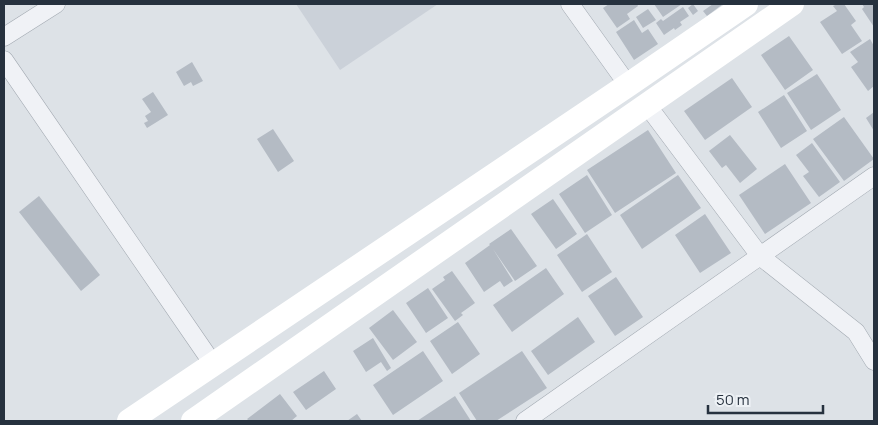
<svg xmlns="http://www.w3.org/2000/svg" width="878" height="425" font-family="Manrope,sans-serif">
<style>
.built{fill:#cbd1d9}
.building{fill:#b4bbc4}
.lines{fill:none;stroke-linecap:round;stroke-linejoin:round}
.street-casing{stroke:#a2a9b1;stroke-width:19}
.street{stroke:#f0f2f6;stroke-width:18}
.secondary{stroke:#fff;stroke-width:24}
</style>
<rect width="100%" height="100%" fill="#dde2e7"/>
<path class="built" d="M296 4H438L340 70Z"/>
<path class="building" d="M609 4H637L638 6 627 14 630 19 617 28 603 8Z
M654 4H682L663 17Z
M693 4 698 11 693 15 688 8Z
M713 4H723L707 16 703 11Z
M837 4H844L856 21 851 25 862 41 842 54 820 22 837 11 833 6Z
M862 4H874V27L862 9 864 7Z
M683 7 689 16 680 22 682 25 675 30 674 28 664 35 656 23 661 19 663 21Z
M648 9 656 20 643 28 636 17Z
M634 20 642 33 648 29 658 44 634 60 616 32Z
M789 36 813 70 785 90 761 55Z
M870 39 874 46V86L868 91 851 67 858 62 850 52Z
M192 62 203 81 193 86 191 82 184 86 176 72Z
M817 74 841 110 811 130 787 93Z
M732 78 752 107 705 140 684 111Z
M153 92 168 115 147 128 144 123 148 121 145 116 151 112 142 99Z
M784 95 807 131 781 148 758 112Z
M874 112V131L866 118Z
M844 117 874 159 844 181 813 139Z
M273 129 294 161 278 172 257 139Z
M648 130 676 173 615 213 587 170Z
M730 135 757 169 740 183 726 165 722 168 709 151Z
M812 143 840 182 819 197 803 176 809 172 796 155Z
M785 164 811 203 765 234 739 195Z
M587 175 612 215 585 233 559 194Z
M678 175 701 208 642 249 620 215Z
M39 196 100 275 81 291 19 212Z
M553 199 577 234 556 249 531 214Z
M705 214 731 253 700 273 675 235Z
M511 229 537 266 515 281 493 249 513 281 504 287 500 281 484 292 465 263 490 245 489 244Z
M587 234 612 272 582 292 557 255Z
M546 268 564 294 512 332 493 305Z
M452 271 475 303 461 313 463 315 455 321 432 289 445 280 443 277Z
M616 277 643 317 615 336 588 296Z
M428 288 448 318 426 333 406 303Z
M393 310 417 342 393 360 369 328Z
M578 317 595 342 548 375 531 351Z
M458 322 480 354 452 374 430 341Z
M373 338 391 368 387 371 381 362 366 372 353 351Z
M423 351 443 381 393 415 373 385Z
M522 351 547 388 496 421H477L459 393Z
M324 371 336 389 306 410 293 392Z
M280 394 297 416 291 421H249L247 419Z
M455 396 471 421H417Z
M357 414 362 421H347Z"/>
<g class="lines">
<g class="street-casing">
<path id="street" d="M570 4 628 85
M4 37 56 4
M4 60 213 364
M647 105 760 256 856 332 874 361
M525 421 874 176"/>
</g>
<use href="#street" class="street"/>
<path class="secondary" d="M129 421 628 85 746 4
M193 421 792 4"/>
</g>
<rect width="878" height="425" fill="none" stroke="#26313e" stroke-width="10"/>
<path d="M708 405v8h115v-8" fill="none" stroke="#26313e" stroke-width="2.5"/>
<text x="716" y="405" font-size="15" fill="#26313e" stroke="#edf1f5" stroke-width="4" paint-order="stroke">50 m</text>
</svg>
